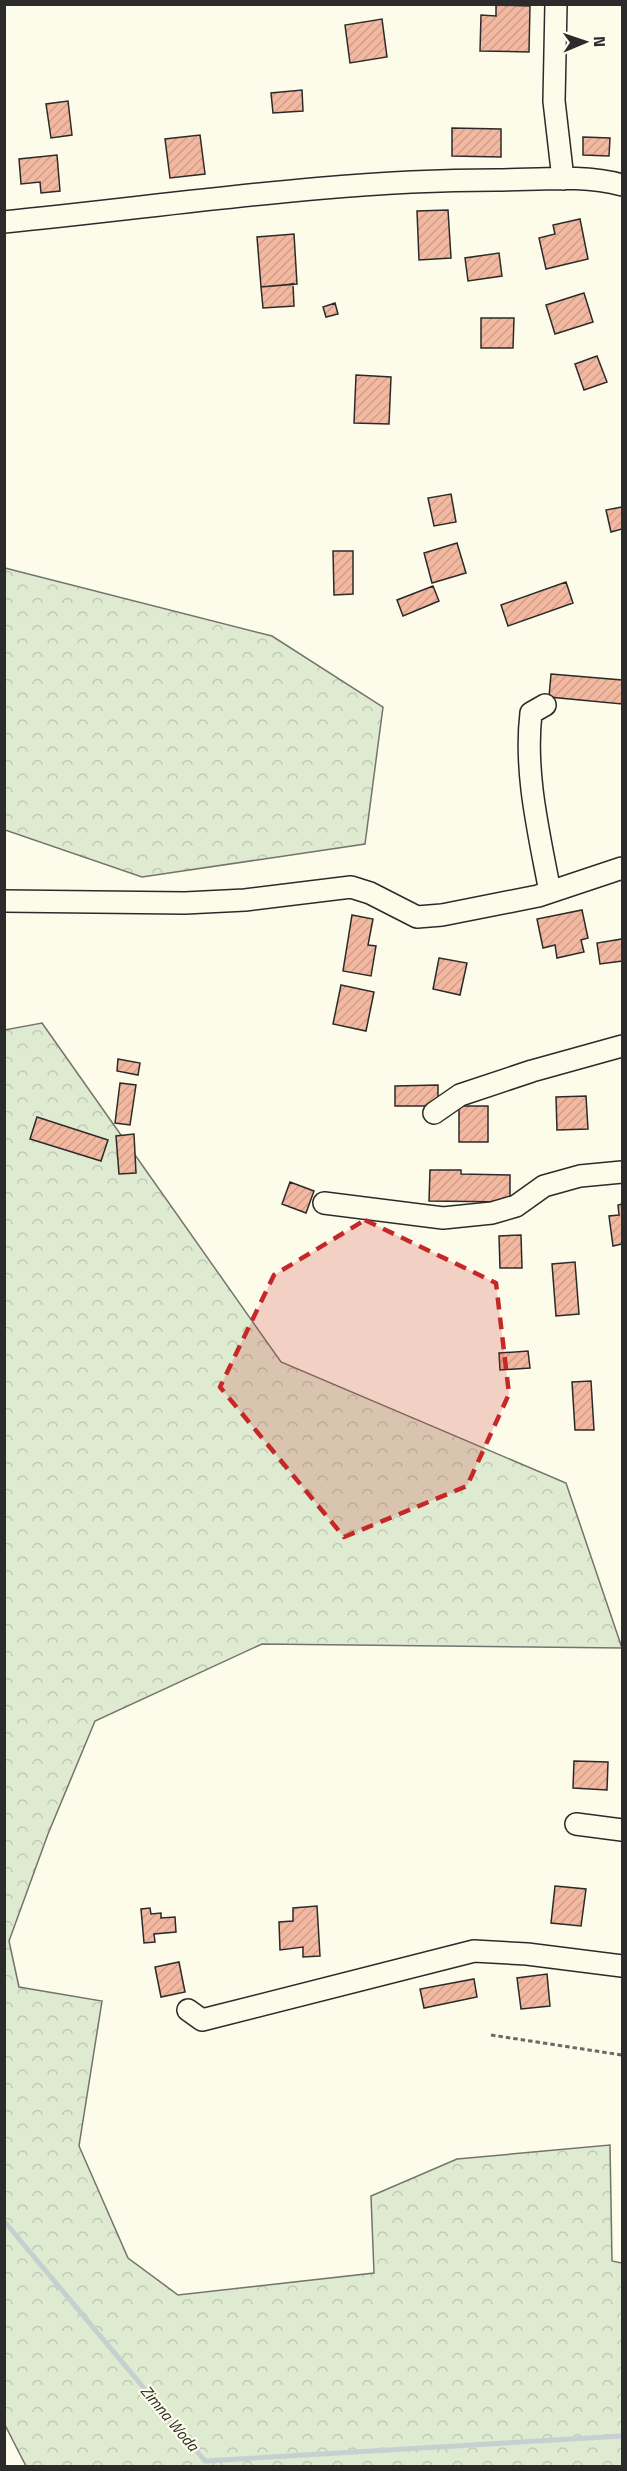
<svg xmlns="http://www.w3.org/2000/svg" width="627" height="2471" font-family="'Titillium Web',sans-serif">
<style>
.forest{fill:url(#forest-crowns);stroke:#74746e;stroke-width:1.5}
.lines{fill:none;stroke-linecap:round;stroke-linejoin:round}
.stream{stroke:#c7d0d0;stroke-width:5}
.building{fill:url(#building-hatch);stroke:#2b2b2b;stroke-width:1.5}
.minor-casing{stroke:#2b2b2b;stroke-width:24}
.path{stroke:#6a6964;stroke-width:3;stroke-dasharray:4.5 3;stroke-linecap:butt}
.minor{stroke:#fdfbea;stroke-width:21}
.marked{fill:#c62828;fill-opacity:0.2;stroke:#c62828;stroke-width:4.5;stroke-dasharray:12 8;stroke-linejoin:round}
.labels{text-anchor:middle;stroke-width:4.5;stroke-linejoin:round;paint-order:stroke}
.water-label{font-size:16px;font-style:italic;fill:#2b2b2b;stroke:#fdfbea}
</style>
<defs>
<pattern id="forest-crowns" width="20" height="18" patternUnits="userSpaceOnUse" patternTransform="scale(1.5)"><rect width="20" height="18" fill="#deebd1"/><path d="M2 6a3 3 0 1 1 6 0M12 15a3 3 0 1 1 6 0" fill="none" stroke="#bfcab4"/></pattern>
<pattern id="building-hatch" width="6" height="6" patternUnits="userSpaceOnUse" patternTransform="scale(1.5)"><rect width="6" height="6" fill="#f2b8a0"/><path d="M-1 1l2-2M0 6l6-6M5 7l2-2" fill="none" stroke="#d09e8a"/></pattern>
</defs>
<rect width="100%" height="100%" fill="#fdfbea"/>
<path class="forest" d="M5 568 272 636 383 707 365 844 142 877 5 830Z
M42 1023 281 1362 566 1483 622 1648 262 1644 95 1721 48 1834 9 1941 19 1987 102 2001 79 2146 128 2258 178 2295 374 2273 371 2196 457 2159 610 2145 612 2261 622 2263V2466H26L5 2425 4 1030Z"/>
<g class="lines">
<path class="stream" d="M4 2221 205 2461 622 2436"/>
</g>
<path class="building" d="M496 5 530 6 529 52 480 51 481 15 496 16Z
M382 19 387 57 350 63 345 25Z
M302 90 303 111 273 113 271 93Z
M68 101 72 135 51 138 46 104Z
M452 128 501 129V157L452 156Z
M200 135 205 174 170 178 165 139Z
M583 137 610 138 609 156 583 155Z
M57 155 60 191 41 193 40 182 21 184 19 159Z
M448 210 451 258 419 260 417 211Z
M580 219 588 259 546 269 539 238 555 234 553 225Z
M294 234 297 284 261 287 257 237Z
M499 253 502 276 468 281 465 258Z
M293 284 294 306 263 308 261 287Z
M584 293 593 322 555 334 546 305Z
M335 303 338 314 326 317 323 307Z
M481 318H514L513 348H481Z
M597 356 607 382 584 390 575 364Z
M356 375 391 377 389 424 354 423Z
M451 494 456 522 434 526 428 498Z
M622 507V529L611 532 606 510Z
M457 543 466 573 432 583 424 553Z
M333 551H353V594L334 595Z
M566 582 573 603 508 626 501 605Z
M433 586 439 601 403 616 397 600Z
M551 674 622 680V704L549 697Z
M582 910 588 938 581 940 584 952 557 958 555 945 543 948 537 919Z
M352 915 373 919 368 945 376 946 371 976 343 971Z
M622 939V961L600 964 597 943Z
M439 958 467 963 460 995 433 989Z
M341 985 374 992 366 1031 333 1024Z
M118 1059 140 1063 138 1075 117 1071Z
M120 1083 136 1085 130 1125 115 1123Z
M438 1085V1106H395V1086Z
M586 1096 588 1129 557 1130 556 1097Z
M459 1106H488V1142H459Z
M37 1117 108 1140 101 1161 30 1139Z
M134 1134 136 1173 119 1174 116 1136Z
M430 1170H461V1174L510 1175V1202L429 1201Z
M290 1182 314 1191 306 1213 282 1204Z
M622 1204V1244L613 1246 609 1216 619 1215 618 1205Z
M521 1235 522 1268H500L499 1236Z
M575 1262 579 1314 556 1316 552 1264Z
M528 1351 530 1368 500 1370 499 1353Z
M591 1381 594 1430H575L572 1382Z
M574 1761 608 1762 607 1790 573 1788Z
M555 1886 586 1889 581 1926 551 1923Z
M317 1906 320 1956 303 1957V1947L280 1950 279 1922 293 1921V1908Z
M150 1908 151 1914 161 1913V1918L175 1917 176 1932 154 1934 155 1942 144 1943 141 1909Z
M179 1962 185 1992 161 1997 155 1967Z
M547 1974 550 2006 521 2009 517 1978Z
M474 1979 477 1997 424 2008 420 1989Z"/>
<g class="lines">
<g class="minor-casing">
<path id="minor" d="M556 4 554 101 563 179
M4 222C168 206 331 180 495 180 536 180 583 174 622 185
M545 705 531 713C524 773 539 833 550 892
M4 901 185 903 245 900 351 887 370 893 417 917 442 915 538 896 622 868
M434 1113 460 1095 532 1071 622 1046
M324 1203 443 1218 492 1213 516 1206 544 1186 580 1176 622 1172
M576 1824 622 1830
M188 2010 202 2020 474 1951 527 1954 622 1966"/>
</g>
<path class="path" d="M491 2035 622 2055"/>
<use href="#minor" class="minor"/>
</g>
<path class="marked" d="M365 1220 496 1283 509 1394 467 1486 344 1537 220 1387 274 1275Z"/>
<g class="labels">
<g class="water-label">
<text transform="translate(170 2418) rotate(50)" y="6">Zimna Woda</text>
</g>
</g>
<rect width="627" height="2471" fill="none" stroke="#2b2b2b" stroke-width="12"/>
<g transform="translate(585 42) rotate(88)" stroke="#fdfbea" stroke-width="4.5" paint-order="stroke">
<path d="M0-4.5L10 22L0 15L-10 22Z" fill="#2b2b2b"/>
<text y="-9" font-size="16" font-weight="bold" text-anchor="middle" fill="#2b2b2b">N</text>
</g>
</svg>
